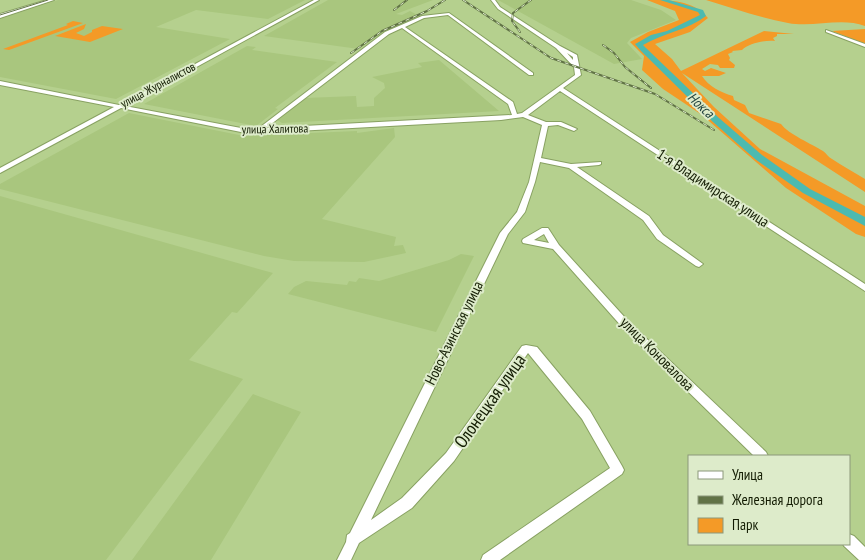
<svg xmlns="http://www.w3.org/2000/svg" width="865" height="560" font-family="'PT Sans Narrow',sans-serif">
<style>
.built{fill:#a9c67e}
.green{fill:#f49a27}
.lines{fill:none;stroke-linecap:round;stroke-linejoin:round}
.river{fill:#4cbab0;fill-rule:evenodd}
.minor-casing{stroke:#88a162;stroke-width:2}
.major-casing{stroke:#88a162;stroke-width:2}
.minor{fill:#fff;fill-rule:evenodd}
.major{fill:#fff;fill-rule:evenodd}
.tram{stroke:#617346;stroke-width:1}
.rail-casing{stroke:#617346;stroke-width:2}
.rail{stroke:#ddebca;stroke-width:1;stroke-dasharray:4;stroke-linecap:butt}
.labels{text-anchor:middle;stroke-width:4;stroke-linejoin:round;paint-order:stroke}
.far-street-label{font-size:12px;fill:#131c03;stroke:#ddebca}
.far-water-label{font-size:14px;font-style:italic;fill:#21423e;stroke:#ddebca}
.street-label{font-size:15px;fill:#131c03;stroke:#ddebca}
.near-street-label{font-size:18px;fill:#131c03;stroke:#ddebca}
</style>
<rect width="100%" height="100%" fill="#b5d08e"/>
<path class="built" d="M58 0H305L268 19 196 10 156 27 230 39 116 99 0 77V19Z
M328 0H433L396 14 402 15 410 11 421 17 376 37 359 49 264 36Z
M498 0H631L661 10 676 20 631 38 627 43 642 59 614 64Z
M247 46 256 47 252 50 337 62 275 108 278 109 256 126 144 104Z
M439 60 499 111 282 123 277 120 305 98 356 96 357 107 374 106V98L385 88 384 83 372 77 422 67 418 63Z
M129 113 244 136 357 131V133L394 128 395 137 322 219 396 237 394 246 403 245 406 253 364 262 294 261 264 256 0 189V184Z
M0 196 273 273 237 313 232 312 189 360 243 379 106 560H0Z
M461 254 474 256 436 332 288 294 294 287 306 281 347 285 349 281 356 282 359 278 379 281 449 260Z
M253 394 301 412 211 560H132Z"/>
<path class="green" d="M647 0C672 0 692 0 708 18L690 32 655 44 672 59 681 71 764 31 794 34H777V36L773 38 775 41C765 40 749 43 742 50L732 51 733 52 728 54 730 58 729 60 735 65 734 68H720L718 65 710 64 702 69 705 71 711 68 726 73 719 76H702C708 86 722 93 733 96L734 100 745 105 749 113 781 124C788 134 812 144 823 151 826 153 828 157 832 159 842 166 854 172 865 179V192L682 73 714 107 760 149 865 206V237L856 234 786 188 702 115 663 89 642 70 644 56 630 42 648 32 679 20 675 11Z
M706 0H865V26C841 17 813 28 788 23 760 18 733 8 706 0Z
M73 21 83 23 9 50 3 49 68 25 66 24Z
M86 24 84 29 76 33 84 36 92 32V30L102 26 123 29 90 42 55 36Z
M865 29V44L832 31Z"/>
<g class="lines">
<path class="river" d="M660 0H669L703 10 706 16C688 30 663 33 643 45L646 48 719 118 762 155 810 189 865 217V226L803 193 755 159 713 122 641 51 635 44 637 43 651 35 667 31 700 15 698 12Z"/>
<g class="minor-casing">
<path id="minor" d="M314 0H319L125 106 241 128H259L385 32 422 16 449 13 533 73V75H529L448 15 424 18 405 27 513 102 517 114 522 113 575 75 574 67 556 48 498 9 491 0H495L500 7 560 46 577 55 581 75 563 88 865 284V291L560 91 528 115 546 122H561L577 129 574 131 558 125 548 126 541 158 571 164 601 162V164L599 165 577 167 649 216 663 235 703 264 699 267 696 266 657 239 643 220 569 168 540 162 535 182 525 212 508 234 371 520 402 498 446 453 522 346 526 345 537 347 590 411 622 466 624 470 622 474 500 560H481L483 555 610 468 582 419 528 353 454 461 412 508 359 543 351 560H337L346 542 347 535 350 533 500 233 517 212 529 182 542 125 523 117 501 120 259 133 241 132 121 108 0 173V168L114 107 0 85V81L119 105ZM402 28 508 104 512 115 266 128 389 34ZM567 53 573 57V60Z
M826 30 865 44V47L826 32Z
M542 228H548L559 245 629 322 766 452 768 456H754L623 328 553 249 523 243 522 241 523 239ZM544 234 549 243 534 240Z
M849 534 854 536 865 547V560H859L844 546 843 544H849Z"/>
</g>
<g class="major-casing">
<path id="major" d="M47 0H54L0 18V14Z"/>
</g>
<use href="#minor" class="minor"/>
<use href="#major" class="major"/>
<path class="tram" d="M0 15 48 0"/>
<g class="rail-casing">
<path id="rail" d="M463 0 551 58 655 94 714 130
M394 10 407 0
M520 32 512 21 513 13 531 0
M603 45 614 53 625 67 651 88
M351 53 382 31 427 11 445 0"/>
</g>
<use href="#rail" class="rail"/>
</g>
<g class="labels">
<g class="far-street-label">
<text transform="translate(158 85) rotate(-28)" y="4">улица Журналистов</text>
<text transform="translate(275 129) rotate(-1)" y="4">улица Халитова</text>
</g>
<g class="far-water-label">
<text transform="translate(701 105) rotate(43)" y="5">Нокса</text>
</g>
<g class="street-label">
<text transform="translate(713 188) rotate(33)" y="5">1-я Владимирская улица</text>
<text transform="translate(454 333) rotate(-64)" y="5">Ново-Азинская улица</text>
<text transform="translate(657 354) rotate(45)" y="5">улица Коновалова</text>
</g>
<g class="near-street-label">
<text transform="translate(490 401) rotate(-55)" y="6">Олонецкая улица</text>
</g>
</g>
<rect x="688" y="455" width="162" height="90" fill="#ddebca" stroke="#8c987a"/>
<rect x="698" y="471" width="25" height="8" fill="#ffffff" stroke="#8c987a"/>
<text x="732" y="480" font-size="15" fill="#131c03">Улица</text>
<rect x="698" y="496" width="25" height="8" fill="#617346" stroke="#8c987a"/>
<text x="732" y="505" font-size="15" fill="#131c03">Железная дорога</text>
<rect x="698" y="518" width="25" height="15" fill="#f49a27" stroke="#8c987a"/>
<text x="732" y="530" font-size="15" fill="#131c03">Парк</text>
</svg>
